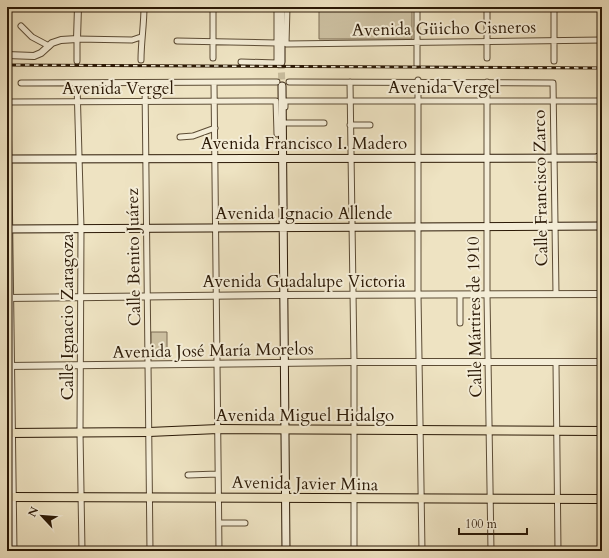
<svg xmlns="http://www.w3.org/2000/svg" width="609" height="558" font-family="Cardo,serif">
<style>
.green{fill:#cdc1a2;stroke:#7c6d54}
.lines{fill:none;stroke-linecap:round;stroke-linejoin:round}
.secondary-tunnel{stroke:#c7bb9c;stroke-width:7;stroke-dasharray:7 3.5;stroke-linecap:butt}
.minor-casing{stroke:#5c4c35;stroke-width:7}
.tertiary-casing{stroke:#5c4c35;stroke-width:8}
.secondary-casing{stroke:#2b1906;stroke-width:9}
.primary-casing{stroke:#2b1906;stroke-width:10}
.minor{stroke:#f4edd7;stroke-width:5}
.tertiary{stroke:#f4edd7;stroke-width:6}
.secondary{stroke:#f4edd7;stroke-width:7}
.primary{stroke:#eee3c2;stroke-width:8}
.rail-casing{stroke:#2b1906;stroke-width:3}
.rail{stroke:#f4edd7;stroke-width:1.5;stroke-dasharray:4.5;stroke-linecap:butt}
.labels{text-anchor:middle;stroke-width:4;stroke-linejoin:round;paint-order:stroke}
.street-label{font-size:17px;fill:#2b1906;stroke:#f4edd7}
</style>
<rect width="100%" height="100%" fill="#eee3c2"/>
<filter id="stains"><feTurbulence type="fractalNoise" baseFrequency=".005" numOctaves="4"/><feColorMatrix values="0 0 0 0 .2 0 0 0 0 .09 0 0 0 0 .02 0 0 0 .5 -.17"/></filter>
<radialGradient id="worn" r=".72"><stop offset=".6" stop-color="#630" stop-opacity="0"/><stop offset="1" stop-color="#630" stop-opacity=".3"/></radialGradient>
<path class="green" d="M354 7H412V39H319V10L353 11Z
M151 332H167V358H151Z"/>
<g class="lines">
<path class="secondary-tunnel" d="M281 62 282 86"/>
<g class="minor-casing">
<path id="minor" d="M287 7 286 44 602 40
M417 7V65
M554 7V61
M21 26 32 37 49 46
M7 27H8
M177 41 277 43
M213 58V7
M487 58V7
M141 60C141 42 144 25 144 7
M77 61V39L132 40 141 37
M241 62 277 63V7
M418 80V295L422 551
M289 82 553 83 556 294
M350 82 354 362V551
M487 82V295L491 551
M21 83 277 82
M145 83 150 551
M214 83 219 551
M77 84 81 228 80 432 82 551
M7 102 276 101 277 134
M8 102 14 551
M285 107V101H602
M285 123H324
M350 125H370
M180 137 193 136 215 128
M460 295V323
M556 363 558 551
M188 475 218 474
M219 523H245"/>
</g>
<g class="tertiary-casing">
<path id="tertiary" d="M7 55 34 56 41 53 52 43 61 40 77 39 78 7
M7 298 283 295 602 294
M7 366 354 362H602"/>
</g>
<g class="secondary-casing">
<path id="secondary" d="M281 62V7
M282 86 286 551
M7 159 602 158
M7 229 602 226"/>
</g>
<g class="primary-casing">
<path id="primary" d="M598 158 602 156
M7 433 149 432 218 429 602 431
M7 497 602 499"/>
</g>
<use href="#minor" class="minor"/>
<use href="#tertiary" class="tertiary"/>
<use href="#secondary" class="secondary"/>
<use href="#primary" class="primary"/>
<g class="rail-casing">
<path id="rail" d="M7 65 602 68"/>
</g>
<use href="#rail" class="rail"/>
</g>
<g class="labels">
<g class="street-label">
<text transform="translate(444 28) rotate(-1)" y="6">Avenida Güicho Cisneros</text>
<text x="444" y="93">Avenida Vergel</text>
<text x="118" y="94">Avenida Vergel</text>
<text x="304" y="149">Avenida Francisco I. Madero</text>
<text transform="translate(540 188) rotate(-91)" y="6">Calle Francisco Zarco</text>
<text x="304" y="219">Avenida Ignacio Allende</text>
<text transform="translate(133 257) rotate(-91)" y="6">Calle Benito Juárez</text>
<text x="304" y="287">Avenida Guadalupe Victoria</text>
<text transform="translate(67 317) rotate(-90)" y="6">Calle Ignacio Zaragoza</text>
<text transform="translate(474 317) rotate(-91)" y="6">Calle Mártires de 1910</text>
<text transform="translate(213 350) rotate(-1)" y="6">Avenida José María Morelos</text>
<text x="305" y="421">Avenida Miguel Hidalgo</text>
<text transform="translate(305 483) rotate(1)" y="6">Avenida Javier Mina</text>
</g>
</g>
<rect width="609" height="558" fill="none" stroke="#eee3c2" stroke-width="24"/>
<rect x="8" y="8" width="593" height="542" fill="none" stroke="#2b1906" stroke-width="2"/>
<rect x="12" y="12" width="585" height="534" fill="none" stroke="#2b1906"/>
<g transform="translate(42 516) rotate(296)" stroke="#f4edd7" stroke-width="3" paint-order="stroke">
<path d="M0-3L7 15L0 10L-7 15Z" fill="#2b1906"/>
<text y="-6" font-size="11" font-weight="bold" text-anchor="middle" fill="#2b1906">N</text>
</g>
<path d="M459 528v6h68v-6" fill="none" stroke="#2b1906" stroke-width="2"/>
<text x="465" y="528" font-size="12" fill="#2b1906" stroke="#f4edd7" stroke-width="3" paint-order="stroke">100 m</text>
<rect width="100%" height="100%" filter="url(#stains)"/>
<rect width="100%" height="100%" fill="url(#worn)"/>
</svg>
